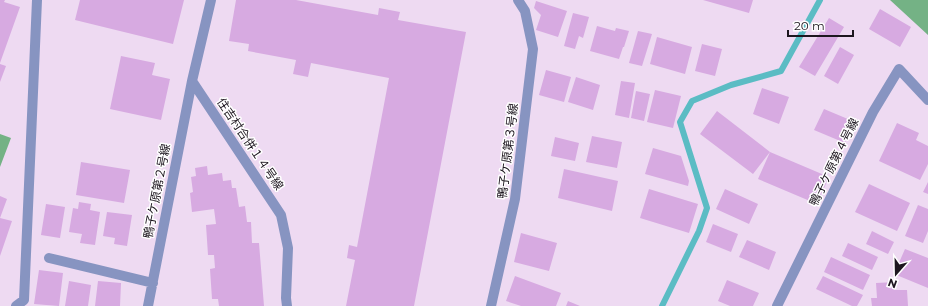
<svg xmlns="http://www.w3.org/2000/svg" width="928" height="306" font-family="Montserrat,'Noto Sans JP',sans-serif">
<style>
.forest{fill:#74b285}
.lines{fill:none;stroke-linecap:round;stroke-linejoin:round}
.stream{stroke:#5bbcc4;stroke-width:6}
.building{fill:#d7aae1}
.minor{stroke:#8794c1;stroke-width:10}
.labels{text-anchor:middle;stroke-width:3;stroke-linejoin:round;paint-order:stroke}
.street-label{font-size:12px;fill:#1d161f;stroke:#fff}
</style>
<rect width="100%" height="100%" fill="#eedaf2"/>
<path class="forest" d="M890 0H928V35Z
M0 134 11 138 0 167Z"/>
<g class="lines">
<path class="stream" d="M662 306 699 231 707 208 680 122 692 101 731 85 781 71 820 0"/>
</g>
<path class="building" d="M0 0H5L4 2 20 7 0 63Z
M80 0H184L173 44 75 20Z
M236 0H296L378 15 379 8 400 12 398 20 466 32 414 306H346L355 260 347 258 349 245 357 247 389 78 311 63 308 77 293 74 296 60 248 51 249 44 229 41Z
M703 0H753L749 13Z
M536 1 567 11 558 37 536 30 541 15 534 8Z
M880 9 911 27 900 47 869 29Z
M573 13 589 17 583 38 579 36 575 49 564 46Z
M829 18 844 27 815 76 799 67Z
M597 26 615 31 616 28 629 31 624 47H623L619 59 590 51Z
M638 31 652 34 642 66 629 63Z
M657 37 692 47 685 74 650 64Z
M702 44 722 49 715 76 695 71Z
M840 47 854 55 838 84 824 76Z
M121 56 155 63 152 75 170 79 161 120 110 109Z
M0 64 6 66 0 82Z
M546 70 571 77 564 102 539 95Z
M576 77 600 85 593 110 568 102Z
M621 81 635 83 629 118 615 115Z
M762 88 789 97 779 124 753 114Z
M655 90 681 96 673 128 647 122Z
M636 91 650 94 644 121 631 118Z
M824 109 855 122 845 143 814 130Z
M717 111 770 152 829 177 817 204 758 179 770 152 753 174 700 134Z
M897 123 919 133 916 140 928 146V164L920 180 879 161Z
M592 136 622 142 617 168 586 162Z
M555 137 579 143 575 161 551 156Z
M653 148 681 156 689 181 688 186 645 174Z
M81 162 130 170 124 203 76 195Z
M207 166 208 175 222 173 223 181 231 180 232 188H236L239 207 245 206 247 222H251L252 243H259L264 306H219L218 299H212L210 269 215 268 214 255H208L206 225 216 224 214 209 192 212 190 193 193 192 191 177 196 176 195 168Z
M564 169 618 181 612 211 558 198Z
M928 182V194L923 192Z
M869 184 910 203 897 231 855 212Z
M649 189 698 204 689 233 640 218Z
M725 189 758 204 749 224 716 209Z
M0 196 7 199 0 218 12 221 0 256Z
M79 202 91 204 90 210 100 212 95 245 80 243 82 234 69 232 73 208 78 209Z
M46 204 65 207 60 238 41 235Z
M918 205 928 209V231L923 243 905 236Z
M107 212 132 215 127 246 114 244 115 238 103 236Z
M713 224 738 234 731 252 706 242Z
M872 231 894 242 888 254 866 244Z
M521 233 557 243 549 271 514 262Z
M747 240 776 252 769 270 739 257Z
M848 243 878 257 872 270 842 256Z
M905 249 928 258V288L894 274Z
M831 257 870 275 863 290 824 272Z
M39 270 63 273 59 306 34 304Z
M515 276 561 293 556 306H521L506 301Z
M823 276 863 295 857 306H852L816 289Z
M727 280 759 293 753 306H730L718 301Z
M69 281 91 285 88 306H65Z
M98 281 121 283 120 306H95Z
M896 282V290H907L908 306H872L871 298H877L876 283Z
M568 301 580 306H566Z"/>
<g class="lines">
<path class="minor" d="M192 81 281 215 288 248 286 298 287 306
M49 258 153 283
M16 306 24 300 37 0
M148 306 192 81 211 0
M491 306 515 199 533 49 525 11 518 0
M777 306 873 112 899 69 928 100"/>
</g>
<g class="labels">
<g class="street-label">
<text transform="translate(250 144) rotate(56)" y="4">住吉村合併１４号線</text>
<text transform="translate(508 151) rotate(-83)" y="4">鴨子ケ原第３号線</text>
<text transform="translate(834 162) rotate(-64)" y="4">鴨子ケ原第４号線</text>
<text transform="translate(157 191) rotate(-79)" y="4">鴨子ケ原第２号線</text>
</g>
</g>
<g transform="translate(896 274) rotate(200)" stroke="#ffffff" stroke-width="3" paint-order="stroke">
<path d="M0-3L7 15L0 10L-7 15Z" fill="#1d161f"/>
<text y="-6" font-size="11" font-weight="bold" text-anchor="middle" fill="#1d161f">N</text>
</g>
<path d="M788 30v6h65v-6" fill="none" stroke="#1d161f" stroke-width="2"/>
<text x="794" y="30" font-size="12" fill="#1d161f" stroke="#ffffff" stroke-width="3" paint-order="stroke">20 m</text>
</svg>
